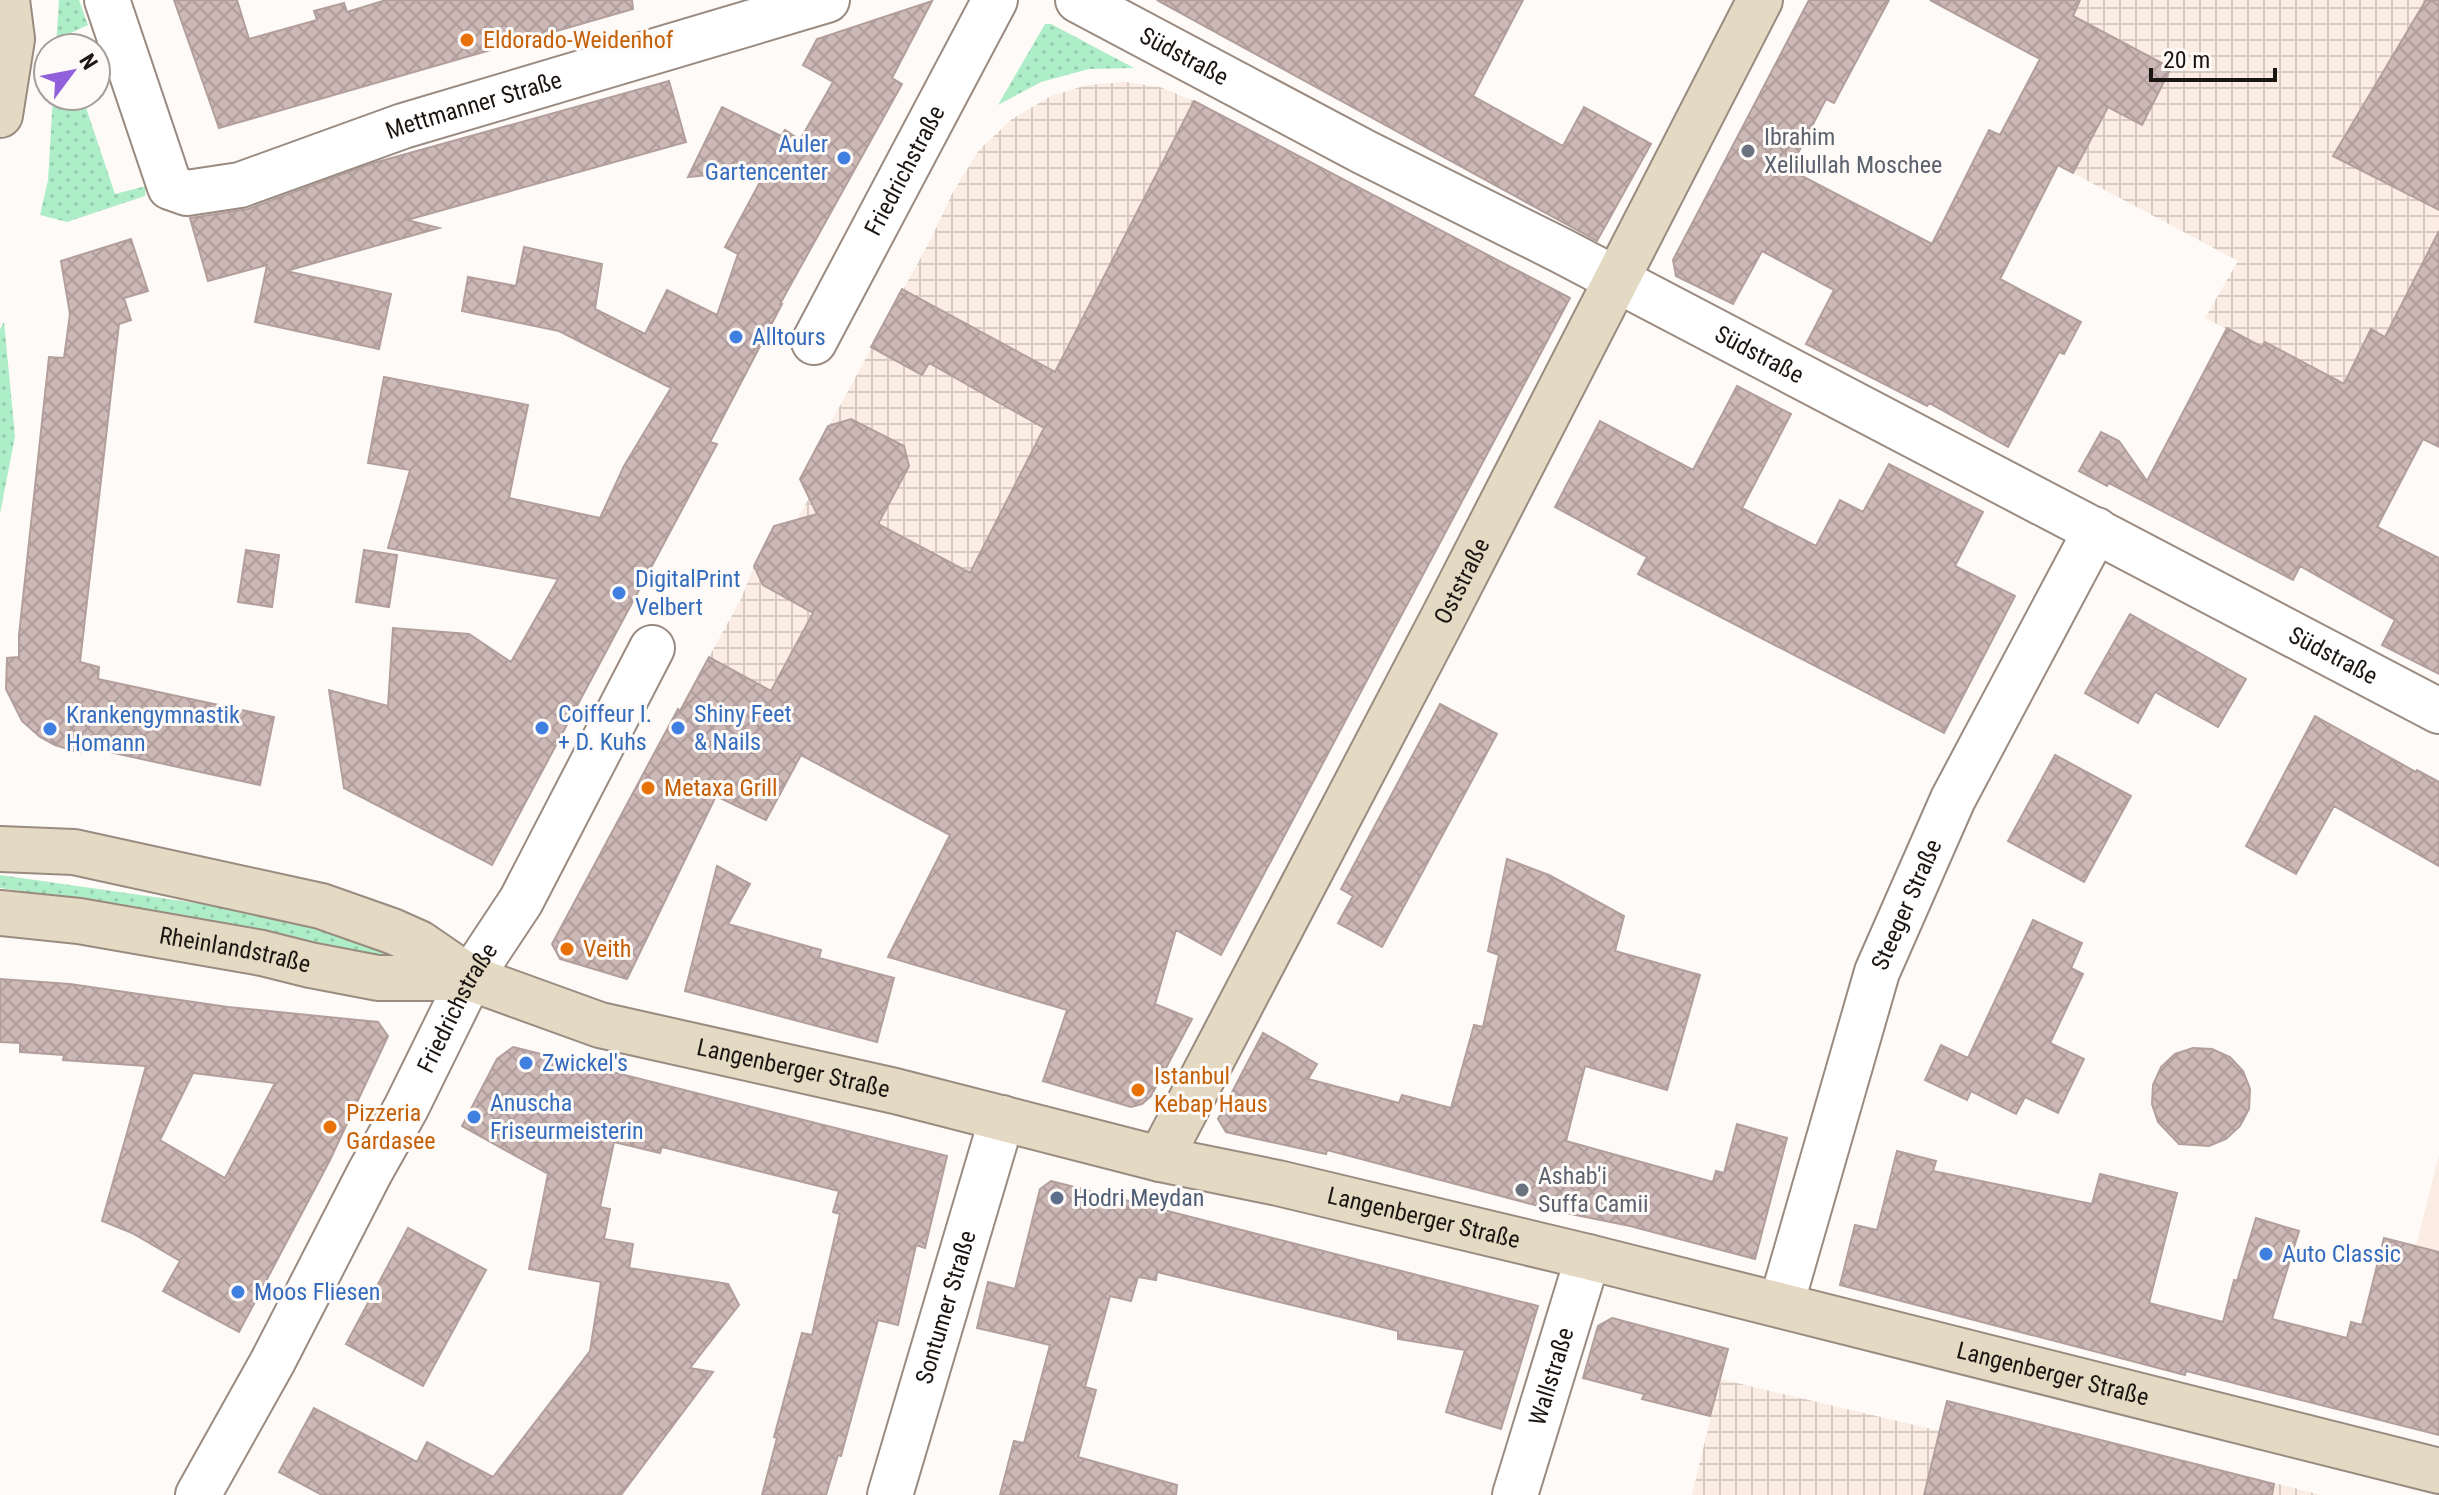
<svg xmlns="http://www.w3.org/2000/svg" width="2439" height="1495" font-family="'Roboto Condensed',sans-serif">
<style>
.built{fill:#fbede4}
.industrial{fill:url(#industrial-grid)}
.grass{fill:url(#grass-dots)}
.building{fill:url(#building-cross-hatch);stroke:#b29f9c;stroke-width:2;fill-rule:evenodd}
.lines{fill:none;stroke-linecap:round;stroke-linejoin:round}
.minor-casing{stroke:#9a8b81;stroke-width:48}
.secondary-casing{stroke:#9a8b81;stroke-width:48}
.minor{stroke:#fff;stroke-width:44}
.secondary{stroke:#e4d9c2;stroke-width:44}
.food-dot{fill:#e8710a;stroke:#fefaf8;stroke-width:3}
.worship-dot{fill:#6b7280;stroke:#fefaf8;stroke-width:3}
.shop-dot{fill:#3f7fe0;stroke:#fefaf8;stroke-width:3}
.service-dot{fill:#5c6f8a;stroke:#fefaf8;stroke-width:3}
.labels{text-anchor:middle;stroke-width:6;stroke-linejoin:round;paint-order:stroke}
.food-label{font-size:24px;fill:#c56008;stroke:#fefaf8;text-anchor:start}
.street-label{font-size:24px;fill:#1c1613;stroke:#fefaf8}
.worship-label{font-size:24px;fill:#5b616d;stroke:#fefaf8;text-anchor:start}
.shop-label{font-size:24px;fill:#366cbe;stroke:#fefaf8;text-anchor:start}
.service-label{font-size:24px;fill:#4e5e75;stroke:#fefaf8;text-anchor:start}
</style>
<defs>
<pattern id="industrial-grid" width="8" height="8" patternUnits="userSpaceOnUse" patternTransform="scale(2)"><rect width="8" height="8" fill="#fbede4"/><path d="M0 4h8M4 0v8" fill="none" stroke="#d7cac3"/></pattern>
<pattern id="grass-dots" width="8" height="8" patternUnits="userSpaceOnUse" patternTransform="scale(2)"><rect width="8" height="8" fill="#adedc7"/><path d="M2 2h.1M6 6h.1" fill="none" stroke="#94caaa" stroke-width="1.8" stroke-linecap="round"/></pattern>
<pattern id="building-cross-hatch" width="8" height="8" patternUnits="userSpaceOnUse" patternTransform="scale(2)"><rect width="8" height="8" fill="#ccb8b5"/><path d="M0 0l8 8M0 8l8-8" fill="none" stroke="#af9d9b"/></pattern>
</defs>
<rect width="100%" height="100%" fill="#fefaf8"/>
<path class="built" d="M2439 1155V1314L2416 1246Z"/>
<path class="industrial" d="M1930 0H2439V447L2423 440 2400 483 2356 460 2293 580 2138 499 2227 329 2205 318 2238 261 2058 165 2040 59Z
M1126 82 1160 87 1194 101 1570 298 1221 955 1131 905 888 957 950 834 688 695 741 599 754 566 797 520 809 498 800 479 932 237 952 194 979 150 1012 119 1051 96 1087 85Z
M1720 1379 1940 1431 1947 1401 2139 1450 2134 1469 2178 1480 2184 1460 2321 1495H1692Z"/>
<path class="grass" d="M59 0H79L88 25 62 37 66 48H56Z
M1045 24H1051L1134 68 1089 69 1041 82 998 105Z
M53 96H82L115 194 146 186 145 196 67 222 40 215 48 180Z
M4 322 15 436 0 514V329Z
M0 875 245 910 316 926 394 951 390 958 127 906 0 888Z"/>
<path class="building" d="M174 0H237L249 39 317 20 314 11 344 3 347 12 386 0H632L633 9 219 128Z
M1157 0H1523L1473 96 1563 146 1584 107 1651 144 1597 241Z
M1809 0H1889L1834 103 1826 99 1797 155 1808 161 1800 175 1932 244 1989 130 2000 135 2040 59 1930 0H2080L2073 16 2171 68 2142 125 2108 107 2073 173 2058 165 2000 279 2081 322 2064 354 2059 352 2008 447 1929 403 1927 406 1806 344 1834 290 1762 251 1733 304 1676 276 1673 260Z
M2426 0H2439V210L2333 156Z
M932 1 892 78 902 84 780 304H782L710 442 717 444 492 865 344 788 329 690 388 706 393 628 469 634 511 662 558 579 388 548 410 470 368 463 384 377 528 405 509 498 600 518 624 466 671 388 559 331 462 311 468 277 516 286 524 247 602 264 595 309 645 334 667 290 717 315 738 254 725 247 767 169 688 177 722 107 781 136 785 130 800 140 833 82 803 65 817 39Z
M669 81 686 142 407 220 439 228 286 271 391 294 379 349 255 322 267 265 208 281 190 218 248 209 370 164Z
M1194 101 1570 298 1221 955 1176 930 1155 1004 1192 1019 1151 1096 1142 1104 1131 1107 1043 1081 1067 1010 888 957 950 835 801 755 766 820 716 796 627 979 560 959 552 944 678 709 680 711 709 657 771 691 813 613 763 585 754 566 774 526 817 514 800 479 828 426 851 419 904 446 909 466 878 524 970 573 1044 428 929 363 922 375 871 347 902 289 1055 372Z
M2439 231V447L2423 439 2377 527 2439 558V674L2382 645 2395 620 2300 566 2293 580 2109 483 2107 486 2079 471 2101 432 2119 441 2147 481 2227 328 2262 347 2265 342 2344 384 2371 329 2385 337Z
M131 239 148 291 124 298 131 320 119 324 80 662 99 667 98 679 274 717 260 785 82 746 80 753 55 745 40 737 22 721 6 689 7 658 19 657V635L49 357 64 358 70 314 61 261Z
M1737 386 1791 414 1742 508 1816 546 1840 500 1863 512 1889 464 1983 512 1955 566 2015 596 1944 733 1638 574 1647 557 1555 507 1600 421 1693 470Z
M246 550 279 555 272 607 238 602Z
M364 550 397 555 389 607 356 602Z
M2130 614 2246 679 2218 727 2155 692 2138 723 2085 693Z
M1440 704 1497 734 1382 947 1338 923 1353 896 1341 889Z
M2315 716 2416 772 2417 770 2439 782V866L2334 806 2296 874 2246 846Z
M2055 755 2131 796 2084 882 2008 841Z
M1507 859 1549 875 1624 916 1615 951 1700 975 1667 1090 1585 1066 1566 1141 1713 1182 1716 1171 1724 1173 1737 1124 1787 1138 1755 1259 1630 1226 1561 1212 1327 1150 1326 1154 1226 1132 1218 1119 1263 1033 1317 1064 1308 1079 1399 1103 1402 1095 1451 1108 1474 1025 1483 1027 1499 955 1488 951Z
M717 866 750 884 728 924 821 950 819 958 894 978 877 1042 685 991Z
M2033 920 2082 943 2071 968 2083 974 2050 1043 2084 1059 2058 1113 2025 1097 2016 1114 1971 1091 1967 1100 1925 1080 1941 1045 1968 1058Z
M0 979 70 984 228 1007 378 1022 388 1036 330 1160 239 1332 163 1291 180 1261 132 1233 102 1221 146 1066 63 1060 64 1055 20 1052V1043L0 1042ZM193 1073 275 1083 225 1178 160 1140Z
M513 1047 947 1156 925 1248 916 1245 898 1325 878 1320 841 1456 838 1455 826 1495H762L777 1438 774 1437 802 1333 812 1335 840 1214 833 1212 839 1191 662 1147 660 1153 614 1142 600 1207 610 1209 604 1239 633 1244 629 1268 728 1284 739 1305 690 1368 713 1372 621 1495H322L279 1472 314 1408 417 1462 427 1442 493 1477 590 1351 601 1282 529 1269 548 1174 462 1126 497 1059Z
M2193 1048 2212 1049 2230 1057 2243 1071 2250 1089 2249 1109 2240 1126 2226 1139 2209 1146 2179 1144 2158 1122 2152 1104 2153 1085 2161 1067 2175 1054Z
M1897 1151 1936 1161 1933 1171 2092 1204 2100 1174 2177 1193 2149 1303 2223 1322 2234 1280 2237 1281 2256 1218 2299 1231 2272 1319 2347 1338 2351 1322 2362 1325 2384 1238 2439 1252V1435L2186 1371 2185 1375 1840 1285 1855 1225 1877 1230Z
M1051 1181 1538 1306 1501 1429 1446 1412 1465 1350 1398 1339V1331L1157 1272 1156 1280 1138 1277 1131 1301 1110 1296 1085 1387 1096 1390 1078 1457 1177 1485 1176 1495H1000L1014 1441 1024 1443 1050 1345 977 1328 988 1282 1015 1289 1040 1189Z
M408 1228 486 1270 423 1386 346 1344Z
M1612 1318 1728 1349 1710 1416 1642 1399 1644 1394 1583 1378 1598 1326Z
M1947 1401 2274 1484 2272 1495H1924Z"/>
<g class="lines">
<g class="minor-casing">
<g id="minor">
<path id="s1" d="M107 0 170 187 187 193 240 185 403 126 827 0"/>
<path id="s2" d="M1078 0 1364 152 1562 251 2439 711"/>
<path id="s3" d="M814 342 995 0"/>
<path id="s4" d="M1781 1305 1877 972 1953 799 2096 530"/>
<path id="s5" d="M198 1495 273 1361 370 1172 406 1108 470 978 521 901 652 648"/>
<path id="s6" d="M890 1495 1002 1118"/>
<path id="s7" d="M1515 1495 1588 1257"/>
</g>
</g>
<g class="secondary-casing">
<g id="secondary">
<path d="M0 115 12 39 7 0"/>
<path id="s8" d="M0 849 74 852 321 906 392 931 419 943 470 978 600 1025 895 1091 1160 1159 1278 1183 1588 1257 2439 1471"/>
<path id="s9" d="M0 913 79 921 262 953 310 965 378 978H470"/>
<path id="s10" d="M1160 1159 1445 614 1760 0"/>
</g>
</g>
<use href="#minor" class="minor"/>
<use href="#secondary" class="secondary"/>
</g>
<g class="food-dot">
<circle cx="467" cy="40" r="8"/>
<circle cx="648" cy="788" r="8"/>
<circle cx="567" cy="949" r="8"/>
<circle cx="1138" cy="1090" r="8"/>
<circle cx="330" cy="1127" r="8"/>
</g>
<g class="worship-dot">
<circle cx="1748" cy="151" r="8"/>
<circle cx="1522" cy="1190" r="8"/>
</g>
<g class="shop-dot">
<circle cx="844" cy="158" r="8"/>
<circle cx="736" cy="337" r="8"/>
<circle cx="619" cy="593" r="8"/>
<circle cx="542" cy="728" r="8"/>
<circle cx="678" cy="728" r="8"/>
<circle cx="50" cy="729" r="8"/>
<circle cx="526" cy="1063" r="8"/>
<circle cx="474" cy="1117" r="8"/>
<circle cx="2266" cy="1254" r="8"/>
<circle cx="238" cy="1292" r="8"/>
</g>
<circle class="service-dot" cx="1057" cy="1198" r="8"/>
<g class="labels">
<g class="food-label">
<text x="483" y="48">Eldorado-Weidenhof</text>
<text x="664" y="796">Metaxa Grill</text>
<text x="583" y="957">Veith</text>
<text x="1154" y="1084">Istanbul<tspan x="1154" dy="28">Kebap Haus</tspan></text>
<text x="346" y="1121">Pizzeria<tspan x="346" dy="28">Gardasee</tspan></text>
</g>
<g class="street-label">
<text dy="8" stroke="none"><textPath href="#s2" startOffset="120">Südstraße</textPath></text>
<text dy="8" stroke="none"><textPath href="#s1" startOffset="516">Mettmanner Straße</textPath></text>
<text dy="8" stroke="none"><textPath href="#s3" startOffset="194">Friedrichstraße</textPath></text>
<text dy="8" stroke="none"><textPath href="#s2" startOffset="768">Südstraße</textPath></text>
<text dy="8" stroke="none"><textPath href="#s10" startOffset="652">Oststraße</textPath></text>
<text dy="8" stroke="none"><textPath href="#s2" startOffset="1416">Südstraße</textPath></text>
<text dy="8" stroke="none"><textPath href="#s4" startOffset="420">Steeger Straße</textPath></text>
<text dy="8" stroke="none"><textPath href="#s9" startOffset="238">Rheinlandstraße</textPath></text>
<text dy="8" stroke="none"><textPath href="#s5" startOffset="552">Friedrichstraße</textPath></text>
<text dy="8" stroke="none"><textPath href="#s8" startOffset="830">Langenberger Straße</textPath></text>
<text dy="8" stroke="none"><textPath href="#s8" startOffset="1478">Langenberger Straße</textPath></text>
<text dy="8" stroke="none"><textPath href="#s6" startOffset="196">Sontumer Straße</textPath></text>
<text dy="8" stroke="none"><textPath href="#s8" startOffset="2126">Langenberger Straße</textPath></text>
<text dy="8" stroke="none"><textPath href="#s7" startOffset="124">Wallstraße</textPath></text>
</g>
<g class="worship-label">
<text x="1764" y="145">Ibrahim<tspan x="1764" dy="28">Xelilullah Moschee</tspan></text>
<text x="1538" y="1184">Ashab'i<tspan x="1538" dy="28">Suffa Camii</tspan></text>
</g>
<g class="shop-label">
<text x="828" y="152" text-anchor="end">Auler<tspan x="828" dy="28">Gartencenter</tspan></text>
<text x="752" y="345">Alltours</text>
<text x="635" y="587">DigitalPrint<tspan x="635" dy="28">Velbert</tspan></text>
<text x="558" y="722">Coiffeur I.<tspan x="558" dy="28">+ D. Kuhs</tspan></text>
<text x="694" y="722">Shiny Feet<tspan x="694" dy="28">&amp; Nails</tspan></text>
<text x="66" y="723">Krankengymnastik<tspan x="66" dy="28">Homann</tspan></text>
<text x="542" y="1071">Zwickel's</text>
<text x="490" y="1111">Anuscha<tspan x="490" dy="28">Friseurmeisterin</tspan></text>
<text x="2282" y="1262">Auto Classic</text>
<text x="254" y="1300">Moos Fliesen</text>
</g>
<g class="service-label">
<text x="1073" y="1206">Hodri Meydan</text>
</g>
</g>
<g transform="translate(72 72) rotate(58)"><circle r="38" fill="#fefaf8" stroke="#a49f9c" stroke-width="2"/>
<path d="M0-6L14 30L0 20L-14 30Z" fill="#9061db"/>
<text y="-12" font-size="22" font-weight="bold" text-anchor="middle" fill="#1c1613">N</text>
</g>
<path d="M2151 68v12h124v-12" fill="none" stroke="#1c1613" stroke-width="4"/>
<text x="2163" y="68" font-size="24" fill="#1c1613" stroke="#fefaf8" stroke-width="6" paint-order="stroke">20 m</text>
</svg>
